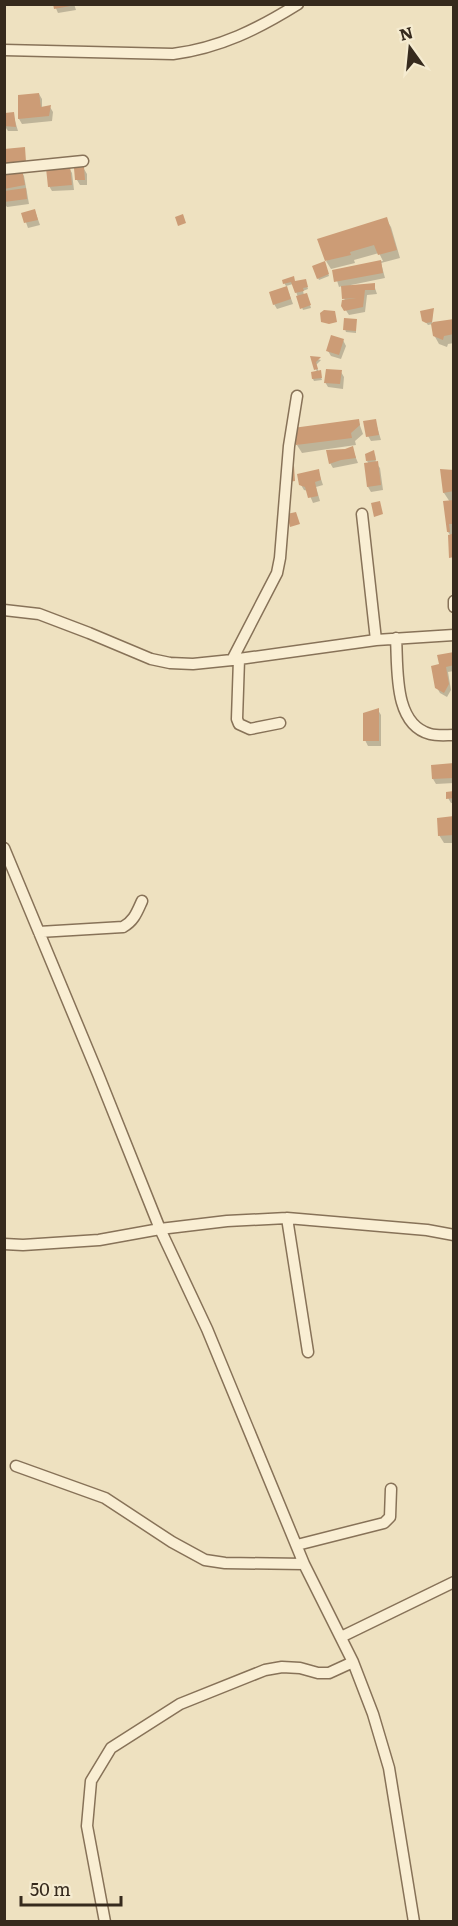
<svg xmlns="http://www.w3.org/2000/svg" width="458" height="1926" font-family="Literata,serif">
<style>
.shadow{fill:#0003}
.building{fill:#cc9c76}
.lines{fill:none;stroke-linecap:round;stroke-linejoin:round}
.minor-casing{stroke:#877258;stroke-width:13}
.minor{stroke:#f9eed3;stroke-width:10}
</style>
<rect width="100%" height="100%" fill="#eee1c0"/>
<path class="shadow" d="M54 4H74L76 10 58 13Z
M39 94 42 99V108L50 107 53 112 52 121 22 124 19 119 20 97Z
M4 107 6 114H13L18 131H8L4 125Z
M69 168 72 173 74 190 52 191 49 186Z
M76 169H84L87 174V185H80L77 180Z
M21 171 24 176 29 204 7 207 4 203V174Z
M35 211 40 225 28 228 23 214Z
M386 219 391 227 400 258 381 263 385 278 351 285V287L374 285 377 294 367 295 365 312 349 315 343 306 345 302 342 286 339 287 334 271 383 261 379 253 354 260 355 263 331 269 326 261Z
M325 265 329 276 319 280 318 278Z
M293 278 295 283 306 282 308 289 303 291 304 295 307 296 311 308 303 310 293 284 286 286 283 281Z
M289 293 293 304 277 309 274 304Z
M433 309 432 323 454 321V343L448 344 447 347 439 344 434 335 433 324 428 325 424 320Z
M356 321V333L346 332 345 329Z
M343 340 346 346 341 359 331 356 328 351Z
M312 358 321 360 316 365 322 380 314 381 313 379 312 373 317 372Z
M341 372 344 377 343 389 328 387 325 382Z
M358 420 363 434 355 441 356 445 328 449V451V449L302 453 297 445Z
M375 420 381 440 371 441 368 436Z
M352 448 358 463 333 468 330 463Z
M375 454 376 463 380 468 383 490 371 492 368 487 369 464 367 461Z
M318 470 323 485 316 487 320 501 313 503 308 491 304 490 301 485Z
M442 471 454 472V559L452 560 451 536 448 532 450 502 444 493Z
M454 654V671L448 672 451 690 447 697 440 693 437 688 441 665Z
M378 710 381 715V746H368L365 740Z
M454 765V783L436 784 433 779Z
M454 792V803H451L448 798Z
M454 818V843H444L439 835Z"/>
<path class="building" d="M53 4H70V6L54 9Z
M39 93 41 107 51 105 49 116 18 119V95Z
M14 112 16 127 4 126 5 113Z
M25 147 26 162 5 164 4 149Z
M70 166 72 185 48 187 46 168Z
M84 167 85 180H75L74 168Z
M22 169 25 185 4 189V172Z
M26 188 27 199 4 202V191Z
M35 209 38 220 24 223 21 213Z
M183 214 186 223 178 226 175 217Z
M387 217 397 250 378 255 374 245 350 252 351 255 325 261 317 239Z
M381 260 383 273 334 282 332 270Z
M325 261 329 274 317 279 312 266Z
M294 276 295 281 306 279 308 287 303 288 304 291 295 293 291 282 283 284 282 280Z
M375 283V290H365L363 307 344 311 341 306 342 300 356 298 342 299 341 286Z
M287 286 291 299 273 305 269 292Z
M307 293 311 305 300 309 296 296Z
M434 308 432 322 426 323 422 321 420 311Z
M324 310 335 311 337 322 329 324 321 322 320 313Z
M344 318 357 319 356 331 343 330Z
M454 319V334L444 336 443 340 433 336 431 324 433 322Z
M331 335 344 339 339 355 326 351Z
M310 356 321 357 316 362 318 369 314 370Z
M326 369 342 370 340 384 324 383Z
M321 370 322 378 312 379 311 372Z
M359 419 360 425 351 433 352 438 296 445 293 428Z
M376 419 379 435 366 437 363 421Z
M353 446 356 458 341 460 329 464 326 450 345 449Z
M374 450 376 460 366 461 365 454Z
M378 461 381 485 367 487 364 463Z
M294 466 295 481 288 482 289 468Z
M319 469 321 480 315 482 318 496 308 498 305 487 299 485 297 474Z
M440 469 454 470V491L443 493Z
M454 500V524H449L450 532H447L443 501Z
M380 501 383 514 374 517 371 503Z
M296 512 300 524 290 527 287 514Z
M452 534 454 557 449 558 448 535Z
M454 652V665L446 667 449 684 444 693 435 688 431 666 439 664 437 655Z
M379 708V741H363V713Z
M454 763V778L432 779 431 765Z
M454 791V798L446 799V792Z
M454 816V835L438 836 437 818Z"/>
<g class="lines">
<g class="minor-casing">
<path id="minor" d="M4 50 173 54C220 48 258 29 298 4
M4 169 83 161
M362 514 376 640
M454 601V607
M4 610 39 614 89 633 151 659 170 663 193 664 232 660 376 640 454 635
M396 638C398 668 393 724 430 734 437 736 446 735 454 735
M239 659 237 719 239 724 250 729 280 723
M232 660 277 573 280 558 289 446 297 396
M4 848 98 1074 160 1229 207 1329 304 1564 353 1662 373 1714 389 1768 414 1922
M39 932 123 927C134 921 137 912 142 901
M287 1218 308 1352
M4 1244 23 1245 99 1240 160 1229 227 1221 287 1218 427 1230 454 1235
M16 1466 105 1498 172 1542 205 1560 225 1563 304 1564
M297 1545 384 1523 390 1517 391 1489
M341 1637 454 1582
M105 1922 87 1826 91 1781 111 1748 180 1704 265 1670 282 1667 300 1668 318 1673H329L353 1662"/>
</g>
<use href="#minor" class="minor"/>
</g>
<rect width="458" height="1926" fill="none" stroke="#362a1d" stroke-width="12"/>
<g transform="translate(410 48) rotate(345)" stroke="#f5ebd0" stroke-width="4.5" paint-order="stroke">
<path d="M0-4.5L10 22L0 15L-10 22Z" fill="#362a1d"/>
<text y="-9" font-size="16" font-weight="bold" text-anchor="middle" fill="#362a1d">N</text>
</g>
<path d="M21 1896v9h100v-9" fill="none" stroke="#362a1d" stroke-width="3"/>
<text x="30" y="1896" font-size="18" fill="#362a1d" stroke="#f5ebd0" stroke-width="4.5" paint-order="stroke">50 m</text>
</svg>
